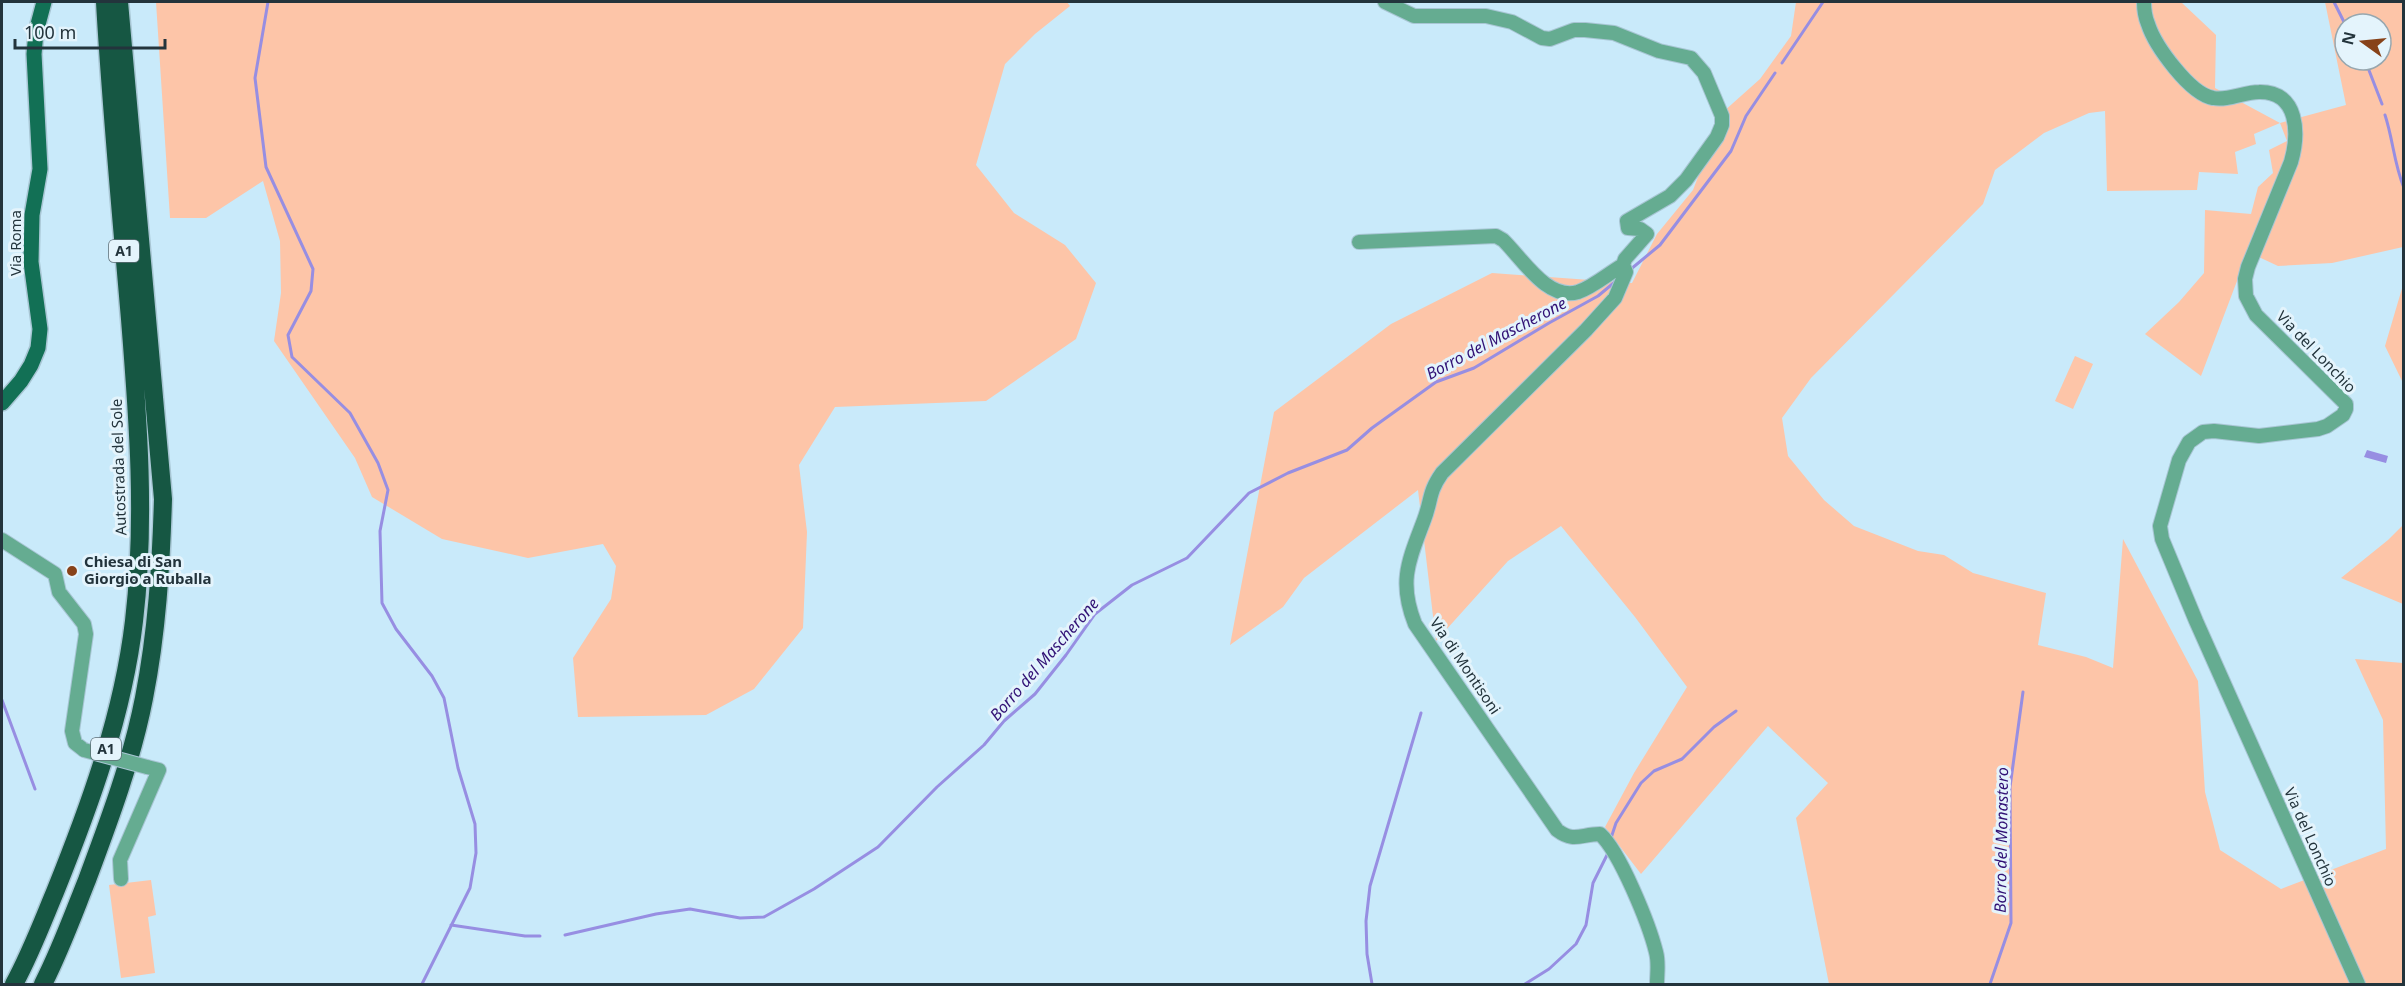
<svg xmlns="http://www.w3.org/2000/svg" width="2405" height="986" font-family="'Noto Sans',sans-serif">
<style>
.green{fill:#fdc5a8;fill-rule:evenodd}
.water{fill:#978ee2}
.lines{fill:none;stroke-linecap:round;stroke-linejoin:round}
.stream{stroke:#978ee2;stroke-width:3}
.minor-casing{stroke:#a8c6d4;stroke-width:16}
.major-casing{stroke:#a8c6d4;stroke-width:18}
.highway-casing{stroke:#a8c6d4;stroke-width:21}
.minor{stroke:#65ac91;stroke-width:14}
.major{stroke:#127055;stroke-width:15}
.highway{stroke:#165743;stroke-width:18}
.minor-bridge-casing{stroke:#a8c6d4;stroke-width:16;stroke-linecap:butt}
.minor-bridge{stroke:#65ac91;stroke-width:14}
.poi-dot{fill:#874219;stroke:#e4f4fc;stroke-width:2}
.labels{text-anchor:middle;stroke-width:6;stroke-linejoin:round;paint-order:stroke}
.shield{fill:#e4f4fc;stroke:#5d6e76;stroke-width:1.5}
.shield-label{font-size:14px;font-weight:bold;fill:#23343c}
.street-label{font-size:15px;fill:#23343c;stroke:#e4f4fc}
.poi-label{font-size:15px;font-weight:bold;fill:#23343c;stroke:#e4f4fc;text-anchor:start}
.water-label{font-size:16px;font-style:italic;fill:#311175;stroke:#e4f4fc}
</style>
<rect width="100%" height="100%" fill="#c9eafa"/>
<path class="green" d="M156 2H1067L1070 6 1035 34 1005 64 976 165 1014 213 1065 245 1096 283 1076 339 986 401 835 407 799 465 807 532 803 628 754 689 706 715 578 717 573 658 611 599 616 566 603 544 528 558 442 539 372 497 355 458 274 341 281 293 280 241 263 181 206 218H170Z
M1796 2H2181L2216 35 2215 88 2280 123 2346 105 2325 2H2403V247L2332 263 2278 266 2248 252 2201 376 2145 334 2179 302 2204 273 2205 210 2251 214 2258 187 2273 173 2269 150 2287 141 2280 123 2254 134 2256 144 2235 152 2238 174 2199 172 2197 190 2107 191 2105 111 2089 113 2044 133 1995 170 1983 204 1811 378 1782 418 1788 456 1824 500 1854 526 1918 551 1944 555 1973 573 2046 593 2038 645 2086 657 2113 668 2123 539 2198 681 2205 792 2220 850 2281 889 2386 849 2383 720 2355 659 2403 663V984H1829L1796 818 1828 783 1768 726 1641 874 1605 827 1634 773 1687 687 1635 617 1561 526 1508 561 1436 641 1418 490 1304 578 1283 607 1230 645 1274 412 1391 324 1492 273 1632 283 1657 234 1693 190 1723 112 1760 79 1791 36ZM2345 24H2381V60H2345Z
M2403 285 2404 383H2403L2385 346Z
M2075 356 2093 364 2073 409 2055 401Z
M2403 525V604L2341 578 2388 540Z
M151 880 156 915 148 917 155 973 121 978 109 885Z"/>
<path class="water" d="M2367 450 2388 456 2386 463 2364 457Z"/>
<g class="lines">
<path class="stream" d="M268 2 255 78 266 167 313 269 311 291 288 335 292 357 350 413 378 463 388 490 380 531 382 603 396 629 432 676 444 698 458 768 475 824 476 853 470 888 422 984
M2334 2 2345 24
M2365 60 2382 104
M1782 63 1823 2
M2385 115C2393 139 2394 164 2404 188
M1631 269 1660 245 1731 151 1746 116 1775 73
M2 700 35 789
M1611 838 1616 823 1641 783 1654 771 1682 759 1714 727 1736 711
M451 925 525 936H540
M565 935 656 914 690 909 740 918 764 917 814 889 878 847 937 787 984 745 1004 721 1035 694 1066 655 1095 614 1132 585 1187 558 1249 493 1288 473 1347 450 1372 428 1436 382 1474 368 1549 323 1598 296 1616 281
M1372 984 1367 954 1366 921 1370 886 1421 713
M1525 984 1549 969 1576 944 1586 925 1593 883 1608 853
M1990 984 2011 923 2010 787 2023 692"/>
<g class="minor-casing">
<path id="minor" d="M1385 2 1414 16H1486L1512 22 1542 38 1550 39 1574 30H1585L1614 33 1659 51 1691 58 1704 73 1722 116V125L1717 137 1686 180 1670 196 1627 221 1628 228 1640 229 1647 234 1625 259 1623 265 1626 272 1615 298 1586 330 1442 473C1428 493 1432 499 1424 520 1409 560 1398 581 1415 624L1557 830C1574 843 1581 834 1600 834 1620 852 1649 924 1656 952 1659 963 1657 973 1657 984
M2144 2C2144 9 2145 17 2148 24 2155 46 2190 94 2213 98 2228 101 2244 92 2259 92 2299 91 2299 134 2291 162L2248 267 2245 279 2246 296 2256 315 2346 404V409L2343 415 2327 426 2318 429 2259 436 2214 431 2203 432 2189 442 2179 460 2160 526 2162 539 2196 621 2358 984
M1359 242 1496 236 1503 240C1522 258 1547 301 1578 292 1593 287 1609 273 1623 265
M2 540 55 574 59 592 84 624 86 634 72 731 75 743 84 750
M121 879 120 860 159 770 147 767"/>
</g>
<g class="major-casing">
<path id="major" d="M2 403 21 381 31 365 38 348 40 329 31 262 32 215 40 169 34 54 36 32 44 2"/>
</g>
<g class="highway-casing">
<path id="highway" d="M14 984C30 955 42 923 55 892 90 805 123 715 134 621 146 520 138 419 130 319 121 213 111 107 105 2
M43 984C60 951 73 915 87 880 109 821 132 760 144 698 157 632 161 566 163 499L119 2"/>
</g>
<use href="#minor" class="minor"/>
<use href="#major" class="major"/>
<use href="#highway" class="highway"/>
<g class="minor-bridge-casing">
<path id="minor-bridge" d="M84 750 147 767"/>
</g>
<use href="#minor-bridge" class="minor-bridge"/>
</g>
<circle class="poi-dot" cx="72" cy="571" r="6"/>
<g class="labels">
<g class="shield">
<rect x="109" y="240" width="30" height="22" rx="4.5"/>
<rect x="91" y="738" width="30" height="22" rx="4.5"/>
</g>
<g class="shield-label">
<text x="124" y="256">A1</text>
<text x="106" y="754">A1</text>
</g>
<g class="street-label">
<text transform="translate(16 243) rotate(-90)" y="5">Via Roma</text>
<text transform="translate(2316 352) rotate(46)" y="5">Via del Lonchio</text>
<text transform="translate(119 467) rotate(-92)" y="5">Autostrada del Sole</text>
<text transform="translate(1465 666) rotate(56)" y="5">Via di Montisoni</text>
<text transform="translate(2310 837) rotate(66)" y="5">Via del Lonchio</text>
</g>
<g class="poi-label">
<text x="84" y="567">Chiesa di San<tspan x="84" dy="17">Giorgio a Ruballa</tspan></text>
</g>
<g class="water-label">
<text transform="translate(1496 338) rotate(-28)" y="6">Borro del Mascherone</text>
<text transform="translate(1044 659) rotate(-49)" y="6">Borro del Mascherone</text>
<text transform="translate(2001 840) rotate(-89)" y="6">Borro del Monastero</text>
</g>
</g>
<rect width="2405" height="986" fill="none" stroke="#23343c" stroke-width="6"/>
<g transform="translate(2363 42) rotate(285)"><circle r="28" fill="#e4f4fc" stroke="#97a7af" stroke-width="1.5"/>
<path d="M0-4.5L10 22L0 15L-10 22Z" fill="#874219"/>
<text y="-9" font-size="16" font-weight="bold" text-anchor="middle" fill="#23343c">N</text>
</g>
<path d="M15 39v9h150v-9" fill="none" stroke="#23343c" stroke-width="3"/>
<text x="24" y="39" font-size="18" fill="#23343c" stroke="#e4f4fc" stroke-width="4.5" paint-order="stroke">100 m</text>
</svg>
